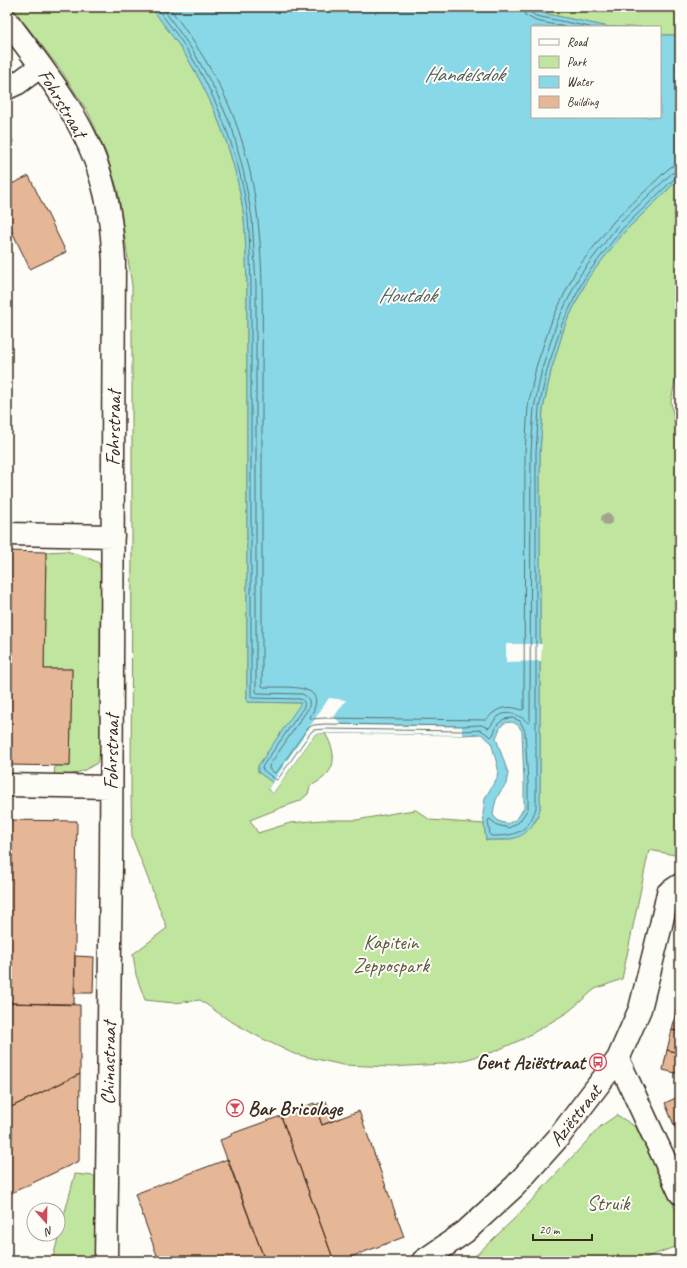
<svg xmlns="http://www.w3.org/2000/svg" width="687" height="1268" font-family="Caveat,sans-serif">
<style>
.green{fill:#c0e59f;stroke:#7e885e}
.water{fill:#89d8e7;stroke:#6a9297;fill-rule:evenodd}
.pier{fill:#fdfcf7}
.lines{fill:none;stroke-linecap:round;stroke-linejoin:round}
.shore{stroke:#5a706e;stroke-width:1}
.building{fill:#e6b797;stroke:#3b2a1e}
.minor-casing{stroke:#3b2a1e;stroke-width:25}
.minor{stroke:#fdfcf7;stroke-width:22}
.rail{stroke:#3b2a1e;stroke-width:3}
.tree{fill:#a4a291}
.labels{text-anchor:middle;stroke-width:4;stroke-linejoin:round;paint-order:stroke}
.street-label{font-size:20px;fill:#3b2a1e;stroke:#fdfcf7}
.park-label{font-size:20px;fill:#5c593e;stroke:#fdfcf7}
.poi-label{font-size:20px;font-weight:bold;fill:#3b2a1e;stroke:#fdfcf7;text-anchor:end}
.water-label{font-size:21px;font-style:italic;fill:#525e5a;stroke:#fdfcf7}
</style>
<rect width="100%" height="100%" fill="#fdfcf7"/>
<filter id="ink" filterUnits="userSpaceOnUse"><feTurbulence type="fractalNoise" baseFrequency=".025" numOctaves="2"/><feDisplacementMap in="SourceGraphic" scale="8" xChannelSelector="R" yChannelSelector="G"/><feConvolveMatrix kernelMatrix="1 2 1 2 8 2 1 2 1" color-interpolation-filters="sRGB"/></filter>
<g filter="url(#ink)">
<path class="green" d="M12 7H151C163 24 177 41 188 59 217 108 237 162 244 218 246 240 246 263 247 285V702L302 703 258 766V772L273 783V793L315 734 325 733C339 757 336 774 310 786L308 794 300 801 283 807 250 820 258 833 290 823 322 820H357L400 812 416 810 430 820 484 824 486 840H505L517 837 536 821 540 809V452L543 409 551 371 565 325 588 278 625 231 679 179 680 180V365L676 376 671 402 680 454V856L649 850 622 979 595 989 568 1012 523 1039 493 1052 468 1059 442 1064 392 1067 343 1065 294 1054 259 1037 227 1019 200 1000 174 1003 145 1000 136 975 133 954 167 928 132 837 131 796 132 535V286L118 191 106 153 88 112 60 69Z
M529 7H680V35H660V27H609L538 12Z
M66 551 84 556 99 563 103 581 100 625 101 749 97 763C81 773 73 776 54 775L55 766H70L72 669H44L46 552Z
M617 1115 636 1127 680 1218V1245L637 1261H470L516 1217 601 1126Z
M75 1174 95 1176V1261H52Z"/>
<path class="water" d="M151 7H529L538 12 609 27H532V117H660V35H680V180L679 179 625 231 588 278 565 325 551 371 543 409 540 452V809C529 840 515 840 486 840L483 814 485 798 497 778 498 768 491 742 481 734 462 735 325 733 315 734 273 793 268 789 273 783 258 772V766L301 703 247 702V285C246 263 246 240 244 218 237 162 217 108 188 59 177 41 163 24 151 7ZM512 722 518 725 522 731 524 783V808L517 819 507 824 498 821 493 815 494 808 496 800 500 792 506 784 508 773 496 738 500 728 504 723Z"/>
<path class="pier" d="M506 644H542L541 661 506 662Z
M329 698 346 700 334 717 343 725 462 726V735L325 733 315 734 273 793 268 789Z"/>
<g class="lines">
<path class="shore" d="M156 7C168 23 181 39 191 56 221 105 241 162 248 218 250 240 250 263 251 285V697L253 698 300 699C304 700 305 703 304 707L262 767 263 770 276 780 278 779 311 732 314 730 325 729 462 731 481 730 491 737 493 735 497 725 504 719 513 718 520 721 525 731 528 783V809L519 822 509 828 497 825 491 820 489 819 488 821 490 835 491 836C515 836 528 833 536 808V452L539 408 547 370 562 324 585 277 622 229 676 177 680 176
M162 7 195 54 217 94 233 131 244 174 252 218 256 285V692L258 693 302 694C309 697 311 702 308 709L269 766V769L275 773 277 772 307 729 313 725 325 724 462 726 481 725 489 728C492 725 494 719 499 716 508 710 521 715 528 723L530 722 531 452 534 408 542 369 557 322 580 275 618 225 672 173 680 171
M169 7C197 45 223 84 238 129 267 211 262 301 262 387 262 486 262 586 262 686L264 687C284 688 332 681 310 717L311 719 325 718 486 720C489 717 492 713 496 711 504 706 514 707 522 710L524 709 525 452 528 407 536 367 552 320 576 270 614 221 668 169 674 165H680
M523 7 525 15 536 21 566 27
M528 7 529 11 536 16 590 27"/>
</g>
<path class="building" d="M7 130 13 142 7 145Z
M29 176 66 252 30 269 7 221V186Z
M7 551 46 552 44 669H72L70 766 7 765Z
M7 820 77 821 74 1004 7 1003Z
M75 956 94 957 93 993H75Z
M7 1003 80 1005V1074L7 1109Z
M676 1010 680 1011V1032L672 1030Z
M672 1030 680 1032V1053L667 1050Z
M667 1050 680 1053V1074L663 1070Z
M80 1074 79 1161 7 1195V1109Z
M680 1096V1123L674 1125 665 1103Z
M326 1101 333 1121 322 1125 315 1105Z
M314 1103 322 1125 359 1111 404 1237 340 1261H334L281 1116Z
M281 1116 334 1261H265L220 1140 231 1136V1134Z
M680 1123V1138L674 1125Z
M228 1159 265 1261H159L135 1194Z"/>
<g class="lines">
<g class="minor-casing">
<path id="minor" d="M7 21C45 71 87 122 103 185 110 209 112 235 114 260L111 865 106 1261
M7 88 18 83 41 66
M7 534 113 536
M7 785 110 787
M618 1059 680 1193
M423 1261 465 1232 515 1186 558 1138 618 1059 640 1009 661 925 668 893 680 885"/>
</g>
<use href="#minor" class="minor"/>
<path class="rail" d="M666 1261 680 1256"/>
</g>
<circle class="tree" cx="607" cy="519" r="6"/>
</g>
<defs>
<g id="bus-ring" transform="scale(0.9)"><circle r="9.5" fill="#fdfcf7" stroke="#d1495b" stroke-width="1.5"/><path d="M-5-6H5V4H4V6H2V4H-2V6H-4V4H-5ZM-3.5-4V0h7V-4ZM-3.5 1.2v1.5H-2V1.2ZM2 1.2v1.5H3.5V1.2Z" fill="#d1495b"/></g>
<g id="bar-ring" transform="scale(0.9)"><circle r="9.5" fill="#fdfcf7" stroke="#d1495b" stroke-width="1.5"/><path d="M-6-5H6L.8 .8V4.5H3.5V6h-7V4.5H-.8V.8Z" fill="#d1495b"/></g>
</defs>
<g fill-rule="evenodd">
<use href="#bus-ring" x="598" y="1062"/>
<use href="#bar-ring" x="235" y="1108"/>
</g>
<g class="labels">
<g class="street-label">
<text transform="translate(63 103) rotate(59)" y="7">Fohrstraat</text>
<text transform="translate(113 428) rotate(-90)" y="7">Fohrstraat</text>
<text transform="translate(111 752) rotate(-90)" y="7">Fohrstraat</text>
<text transform="translate(108 1063) rotate(-89)" y="7">Chinastraat</text>
<text transform="translate(575 1115) rotate(-52)" y="7">Aziëstraat</text>
</g>
<g class="park-label">
<text x="391" y="949">Kapitein<tspan x="391" dy="23">Zeppospark</tspan></text>
<text x="608" y="1210">Struik</text>
</g>
<g class="poi-label">
<text x="585" y="1069">Gent Aziëstraat</text>
<text x="248" y="1115" text-anchor="start">Bar Bricolage</text>
</g>
<g class="water-label">
<text x="464" y="81">Handelsdok</text>
<text x="407" y="302">Houtdok</text>
</g>
</g>
<rect width="687" height="1268" fill="none" stroke="#fdfcf7" stroke-width="24"/>
<rect x="12" y="12" width="663" height="1244" fill="none" stroke="#3b2a1e" stroke-width="1.5" filter="url(#ink)"/>
<rect x="531" y="26" width="130" height="92" fill="#fdfcf7" stroke="#afa8a0"/>
<rect x="539" y="39" width="20" height="6" fill="#fdfcf7" stroke="#afa8a0"/>
<text x="567" y="46" font-size="12" fill="#3b2a1e">Road</text>
<rect x="539" y="56" width="20" height="12" fill="#c0e59f" stroke="#afa8a0"/>
<text x="567" y="66" font-size="12" fill="#3b2a1e">Park</text>
<rect x="539" y="76" width="20" height="12" fill="#89d8e7" stroke="#afa8a0"/>
<text x="567" y="86" font-size="12" fill="#3b2a1e">Water</text>
<rect x="539" y="96" width="20" height="12" fill="#e6b797" stroke="#afa8a0"/>
<text x="567" y="106" font-size="12" fill="#3b2a1e">Building</text>
<g transform="translate(46 1222) rotate(160)"><circle r="19" fill="#fdfcf7" stroke="#afa8a0"/>
<path d="M0-3L7 15L0 10L-7 15Z" fill="#d1495b"/>
<text y="-6" font-size="11" font-weight="bold" text-anchor="middle" fill="#3b2a1e">N</text>
</g>
<path d="M533 1234v6h59v-6" fill="none" stroke="#3b2a1e" stroke-width="2"/>
<text x="539" y="1234" font-size="12" fill="#3b2a1e" stroke="#fdfcf7" stroke-width="3" paint-order="stroke">20 m</text>
</svg>
